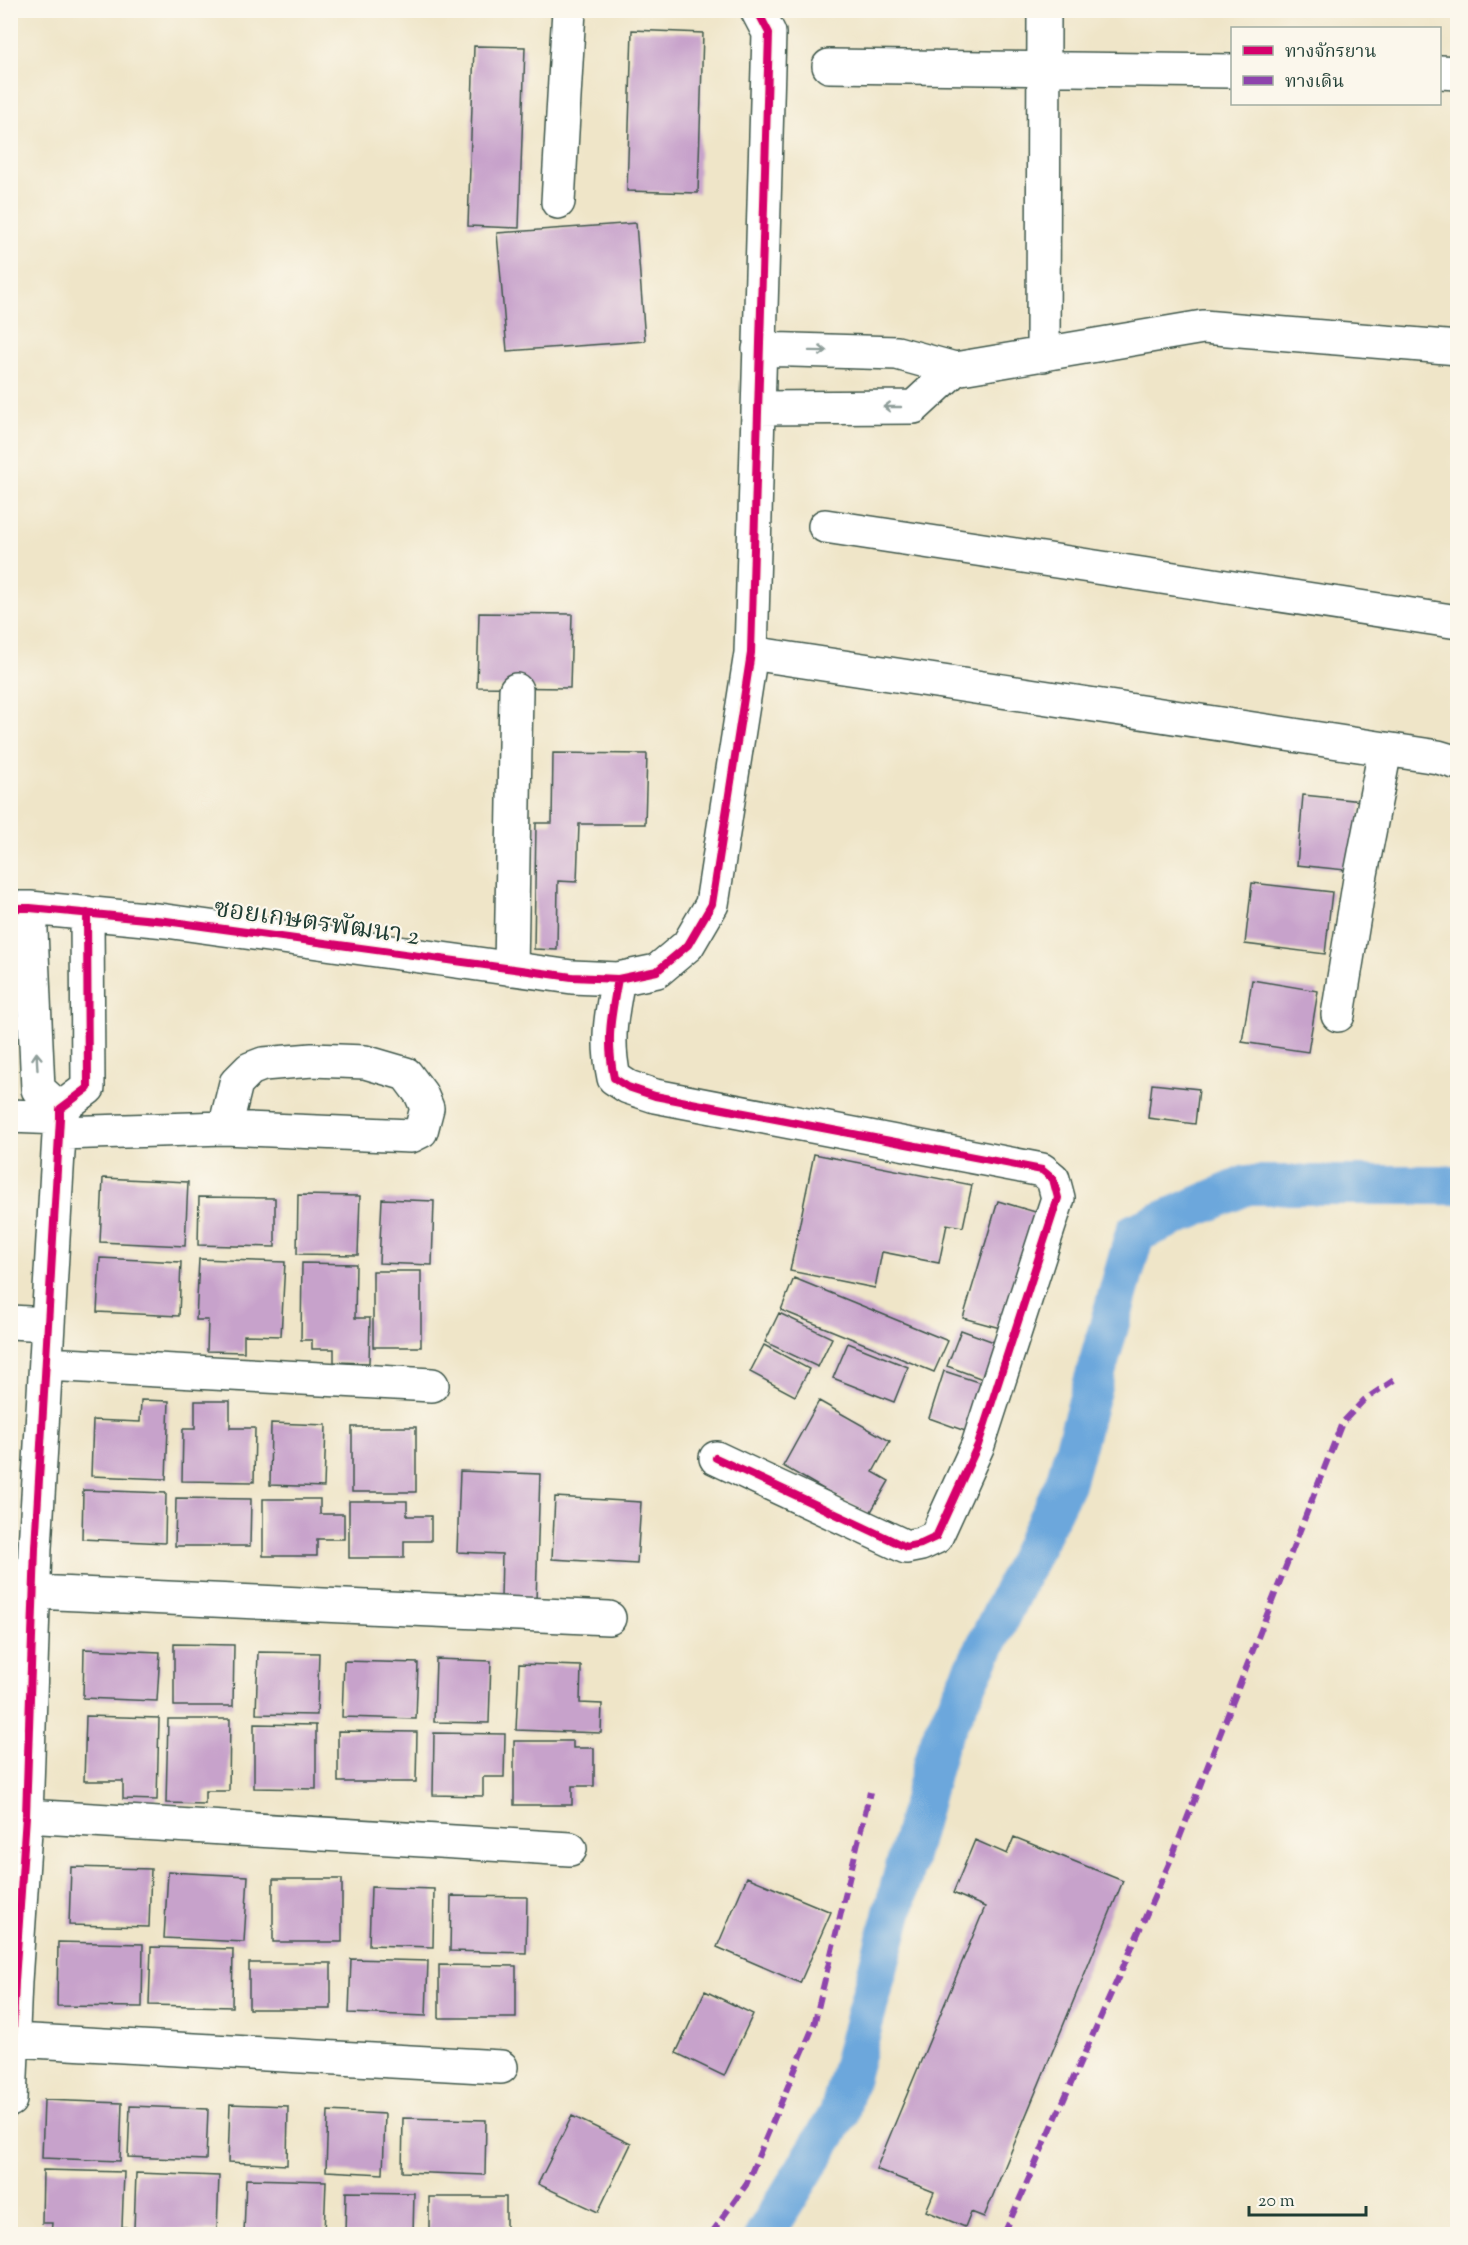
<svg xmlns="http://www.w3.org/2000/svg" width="1468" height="2245" font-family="'Sorts Mill Goudy','Noto Serif Thai',serif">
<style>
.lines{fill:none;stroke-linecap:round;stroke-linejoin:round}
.canal{stroke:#6ca7dc;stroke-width:40}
.building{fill:#c7a2cb}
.minor-casing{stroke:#3e564a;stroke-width:36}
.minor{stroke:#fff;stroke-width:33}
.quiet{stroke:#8e44ad;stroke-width:6;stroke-dasharray:12 6;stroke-linecap:butt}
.cycleway-casing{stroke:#fbf7ec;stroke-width:11}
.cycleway{stroke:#d6006c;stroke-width:8}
.oneway{stroke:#8f9e9a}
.labels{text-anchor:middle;stroke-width:4.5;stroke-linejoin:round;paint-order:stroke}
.street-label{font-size:26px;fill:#1f3d34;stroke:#fbf7ec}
</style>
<rect width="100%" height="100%" fill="#fbf7ec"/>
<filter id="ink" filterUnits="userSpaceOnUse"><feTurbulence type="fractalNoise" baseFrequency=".0167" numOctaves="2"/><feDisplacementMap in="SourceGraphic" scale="12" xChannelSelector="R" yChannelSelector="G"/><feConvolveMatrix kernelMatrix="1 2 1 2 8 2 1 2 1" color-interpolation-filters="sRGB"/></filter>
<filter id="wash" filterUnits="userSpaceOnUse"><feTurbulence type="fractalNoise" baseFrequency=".008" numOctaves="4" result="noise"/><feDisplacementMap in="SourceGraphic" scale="24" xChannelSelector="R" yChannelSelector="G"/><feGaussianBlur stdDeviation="1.35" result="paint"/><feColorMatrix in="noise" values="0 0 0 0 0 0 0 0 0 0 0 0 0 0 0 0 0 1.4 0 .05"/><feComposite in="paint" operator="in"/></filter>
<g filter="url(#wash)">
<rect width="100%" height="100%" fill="#efe5c8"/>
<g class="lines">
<path class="canal" d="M765 2234 839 2114 938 1744 1065 1483 1135 1233 1247 1185H1458"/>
</g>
<g id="blocks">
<path class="building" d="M632 30 703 33 698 193 627 191Z
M474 46 525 47 519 228 468 226Z
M636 223 645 341 507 351 497 233Z
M479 613 572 614 570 688 477 687Z
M553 753 647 754 645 824H579L577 882 558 881 557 950 534 949 536 823H552Z
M1303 795 1362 801 1355 871 1297 865Z
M1252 883 1332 892 1325 954 1245 944Z
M1252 980 1318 991 1308 1052 1242 1042Z
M1152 1084 1199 1089 1195 1124 1148 1118Z
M814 1154 972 1185 963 1227 947 1224 939 1263 882 1252 875 1288 790 1271Z
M103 1178 188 1182 185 1246 100 1242Z
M298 1195 360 1196 358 1255 297 1254Z
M199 1197 275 1198V1247L198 1245Z
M382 1199 434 1201 432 1265 379 1263Z
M998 1201 1039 1213 1004 1329 963 1318Z
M100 1258 181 1262 179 1316 97 1312Z
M199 1259 285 1262 281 1336 244 1335V1352L207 1351 208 1320H196Z
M302 1263 356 1264 355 1318H370L369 1363 334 1362V1349H312V1340H301Z
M373 1271H421V1347H373Z
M794 1278 948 1341 934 1372 781 1310Z
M779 1313 832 1338 818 1367 765 1342Z
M961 1330 1005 1346 991 1382 947 1366Z
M848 1343 908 1367 894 1402 833 1378Z
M764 1345 809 1369 795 1396 750 1372Z
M944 1371 984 1384 968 1432 929 1418Z
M141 1400 169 1401 166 1479 91 1476 93 1420 140 1422Z
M195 1401H230V1428H255L254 1482 182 1481 183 1429H195Z
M819 1401 890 1441 873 1472 889 1481 869 1515 783 1466Z
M271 1423 326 1425 324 1487 270 1485Z
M352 1427H416V1492H352Z
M460 1471 540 1474 536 1601 501 1599 502 1554 457 1552Z
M83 1490 166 1493 165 1543 82 1539Z
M555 1497 641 1502 637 1564 552 1559Z
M176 1498 251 1499 250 1546H175Z
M263 1499H320V1514H344V1539H317V1556H263Z
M349 1501H407V1516H431V1541H404V1558H349Z
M174 1644 234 1645 233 1706H174Z
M84 1649 160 1652 157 1701 83 1698Z
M258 1652 319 1653 317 1715 256 1714Z
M436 1659 491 1661 489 1723 434 1722Z
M344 1661 418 1663 416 1719 342 1717Z
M519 1664 581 1666 580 1703 602 1704 601 1733 516 1730Z
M86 1716 159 1718 157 1800 123 1799V1781H84Z
M168 1719H230L229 1791H205V1804L166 1803Z
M254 1724 316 1725V1789L254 1788Z
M338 1731 417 1732 416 1782H338Z
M434 1733 505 1734 504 1777H483V1796L433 1795Z
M514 1741H573V1748H594V1786H572V1805H514Z
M1014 1837 1123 1881 984 2217 971 2212 965 2227 926 2211 934 2192 876 2169 985 1907 953 1893 975 1840 1007 1854Z
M71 1867 151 1869 149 1927 69 1925Z
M168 1872 248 1876 244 1942 164 1938Z
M747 1877 831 1912 800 1983 717 1947Z
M273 1879H342V1942H273Z
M371 1887 434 1889 433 1947 369 1945Z
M451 1896 527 1897 526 1953 450 1951Z
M58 1942 143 1944 142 2007 57 2006Z
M151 1947 233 1949 232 2007 149 2005Z
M351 1959 428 1961 426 2016 349 2013Z
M249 1963H331V2009H249Z
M439 1965 516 1966V2018H439Z
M705 1991 753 2014 724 2076 676 2053Z
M44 2100 122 2103 120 2161 42 2158Z
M230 2104 288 2106 287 2165 228 2162Z
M130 2106 208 2109 206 2160 128 2157Z
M328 2111 385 2114 383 2174 326 2171Z
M572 2116 631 2144 598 2212 538 2184Z
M403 2118 486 2120 485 2175 402 2172Z
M43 2170 124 2172 122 2227H126V2234H51L52 2223H42Z
M136 2173 219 2176 217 2231 134 2229Z
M246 2179 326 2181 324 2234H244Z
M346 2192 414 2193 413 2234H345Z
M429 2197H506V2234H429Z"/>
</g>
</g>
<g filter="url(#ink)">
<use href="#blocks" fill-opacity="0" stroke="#3e564a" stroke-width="1.5"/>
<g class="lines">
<g class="minor-casing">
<path id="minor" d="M829 66 1232 71
M1440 72 1458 73
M558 202 569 10
M1043 355 1044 10
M955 369 1203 327 1458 348
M758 408 914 407 955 369 897 353 759 349
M825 526 1458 622
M751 653 1438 757 1458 763
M10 908H30L166 921 572 977 618 979 657 971 688 945 712 904 751 653 769 33 757 10
M30 908 38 1089 60 1109
M511 969 516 690
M618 979C611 1016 606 1040 614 1078L628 1087 655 1096 1042 1170 1053 1179 1058 1198 978 1445 936 1537 921 1544 906 1547 716 1458
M1338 1015 1360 879 1385 750
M10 1116 60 1118
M59 1133 225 1128 411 1136 421 1131 427 1108 421 1094 406 1074 365 1062 312 1060 263 1064 250 1069 236 1083 225 1128
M10 1322 48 1324
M47 1364 432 1385
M34 1592 609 1618
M26 1816 570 1849
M14 2040 501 2067
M10 2100 15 1981 26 1816 35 1548 60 1118V1109L88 1088 87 913"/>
</g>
<use href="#minor" class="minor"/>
<path class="quiet" d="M711 2234 746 2185 814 2025 870 1792
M1004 2234 1172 1857 1342 1423 1364 1400 1394 1380"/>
<g class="cycleway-casing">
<path id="cycleway" d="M10 908H30L166 921 572 977 618 979 657 971 688 945 712 904 751 653 769 33 757 10
M618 979C611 1016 606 1040 614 1078L628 1087 655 1096 1042 1170 1053 1179 1058 1198 978 1445 936 1537 921 1544 906 1547 716 1458
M10 2100 15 1981 26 1816 35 1548 60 1118V1109L88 1088 87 913"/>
</g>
<use href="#cycleway" class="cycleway"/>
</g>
<defs><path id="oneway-shaft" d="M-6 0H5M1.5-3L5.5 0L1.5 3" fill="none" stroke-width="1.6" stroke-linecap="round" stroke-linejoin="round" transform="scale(1.5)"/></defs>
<g class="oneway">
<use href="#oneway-shaft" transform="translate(818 351) rotate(1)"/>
<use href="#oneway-shaft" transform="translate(892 407) rotate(180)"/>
<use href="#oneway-shaft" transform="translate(37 1061) rotate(-93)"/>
</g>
</g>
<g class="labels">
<g class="street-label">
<text transform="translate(317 921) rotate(8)" y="9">ซอยเกษตรพัฒนา 2</text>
</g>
</g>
<rect width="1468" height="2245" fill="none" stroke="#fbf7ec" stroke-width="36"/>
<rect x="1231" y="27" width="210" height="78" fill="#fbf7ec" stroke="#a3ada2" stroke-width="1.5"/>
<rect x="1243" y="46" width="30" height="9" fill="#d6006c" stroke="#a3ada2" stroke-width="1.5"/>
<text x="1285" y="57" font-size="18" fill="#1f3d34">ทางจักรยาน</text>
<rect x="1243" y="76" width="30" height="9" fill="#8e44ad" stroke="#a3ada2" stroke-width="1.5"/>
<text x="1285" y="87" font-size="18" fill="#1f3d34">ทางเดิน</text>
<path d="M1249 2206v9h117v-9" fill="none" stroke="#1f3d34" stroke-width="3"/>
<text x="1258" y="2206" font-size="18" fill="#1f3d34" stroke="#fbf7ec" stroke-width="4.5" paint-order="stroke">20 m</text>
</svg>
